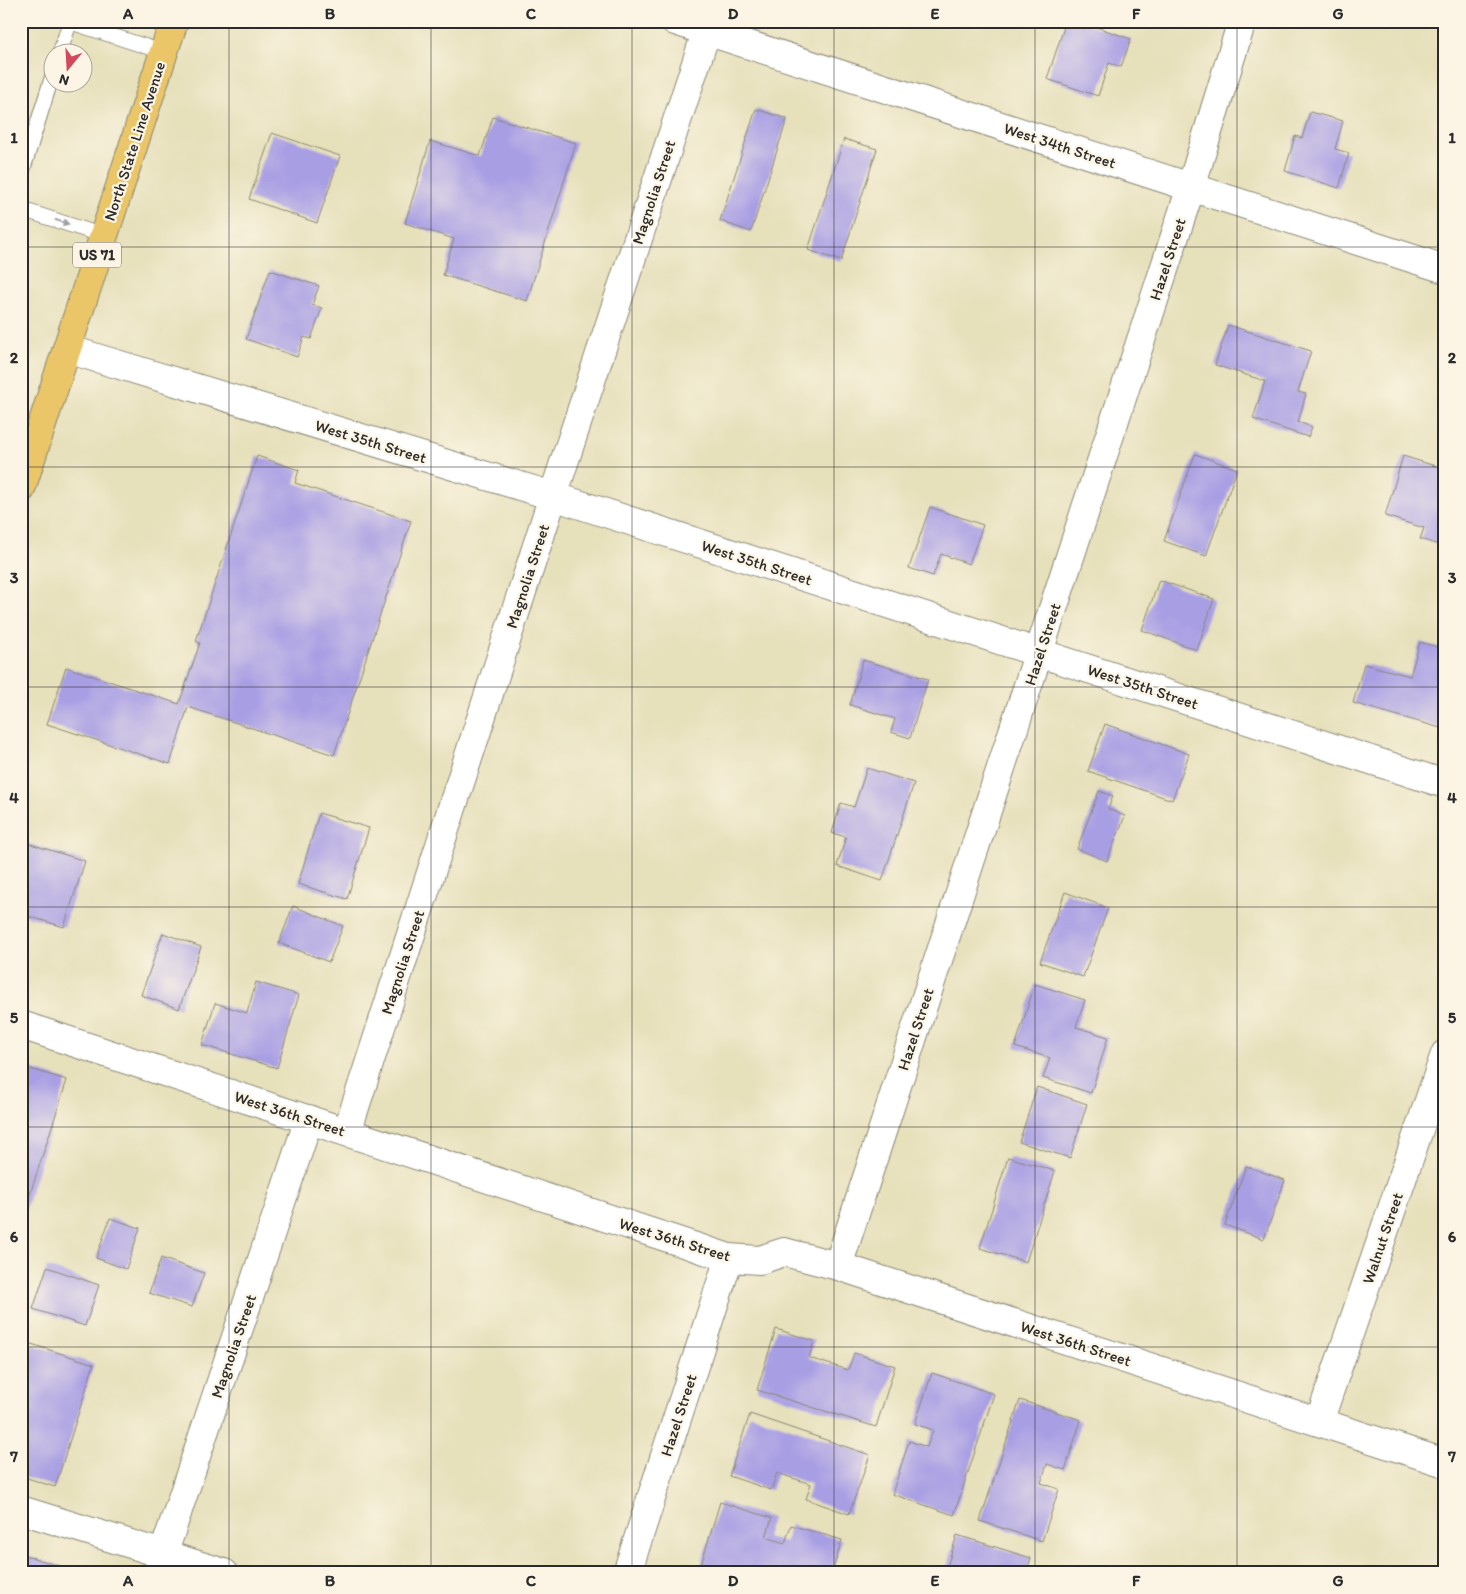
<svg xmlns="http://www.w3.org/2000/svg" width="1466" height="1594" font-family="Itim,sans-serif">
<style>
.building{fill:#a89ee4}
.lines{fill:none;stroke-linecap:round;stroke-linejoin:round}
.lane-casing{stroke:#888673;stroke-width:16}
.street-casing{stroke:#888673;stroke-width:30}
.primary-casing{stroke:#888673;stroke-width:30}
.lane{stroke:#fff;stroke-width:14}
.street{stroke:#fff;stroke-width:28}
.primary{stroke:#ebc669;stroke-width:28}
.oneway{fill:#a0a0a0}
.grid{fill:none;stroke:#2b2b2b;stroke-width:1;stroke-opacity:0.55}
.labels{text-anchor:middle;stroke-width:4.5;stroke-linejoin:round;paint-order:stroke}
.shield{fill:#fcf5e5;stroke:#6a6863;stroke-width:1}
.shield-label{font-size:15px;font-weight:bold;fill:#2b2b2b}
.street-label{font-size:16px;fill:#2b2b2b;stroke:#fcf5e5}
.neatline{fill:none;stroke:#2b2b2b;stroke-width:2}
.grid-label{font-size:16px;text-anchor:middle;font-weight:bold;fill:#2b2b2b}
</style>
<rect width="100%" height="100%" fill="#fcf5e5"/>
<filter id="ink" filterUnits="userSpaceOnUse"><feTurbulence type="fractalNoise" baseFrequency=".02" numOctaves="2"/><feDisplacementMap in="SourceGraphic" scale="10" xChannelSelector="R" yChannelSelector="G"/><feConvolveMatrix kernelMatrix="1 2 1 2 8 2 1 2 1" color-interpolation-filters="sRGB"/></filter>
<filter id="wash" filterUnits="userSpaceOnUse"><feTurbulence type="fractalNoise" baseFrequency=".0096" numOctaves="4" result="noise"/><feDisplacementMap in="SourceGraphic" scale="20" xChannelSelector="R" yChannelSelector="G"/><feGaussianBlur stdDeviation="1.12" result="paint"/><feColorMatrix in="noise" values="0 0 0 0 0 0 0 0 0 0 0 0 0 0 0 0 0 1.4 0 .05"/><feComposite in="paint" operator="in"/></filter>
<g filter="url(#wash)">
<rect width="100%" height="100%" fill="#e6e0bb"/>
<g id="blocks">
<path class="building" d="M1066 21H1079L1131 39 1121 67 1109 63 1098 96 1047 79Z
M756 109 787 119 751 232 720 221Z
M1310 112 1343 121 1335 149 1349 153 1339 188 1285 171 1295 136 1302 138Z
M493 117 576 143 527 301 443 275 454 239 405 223 430 141 480 156Z
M272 133 340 156 317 223 249 199Z
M844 139 877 149 841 261 808 250Z
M270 270 319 286 312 305 322 308 311 339 304 337 297 357 246 339Z
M1228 325 1311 351 1298 392 1306 394 1298 422 1312 427 1308 437 1253 419 1265 381 1215 365Z
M1195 454 1237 469 1206 556 1164 541Z
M257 456 299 470 295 483 411 521 334 755 188 707 170 764 47 724 66 667 179 704 200 643 196 641Z
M1403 456 1445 469V547L1420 539 1424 528 1385 516Z
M930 507 983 525 969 564 941 554 933 576 909 568Z
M1159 580 1214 599 1197 650 1142 630Z
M1420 642 1445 649 1444 729 1353 703 1364 664 1410 676Z
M863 660 928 679 910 738 891 732 895 719 850 705Z
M1105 724 1189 754 1172 800 1088 771Z
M867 768 914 783 882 881 837 866 846 837 832 833 841 803 854 807Z
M1099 791 1113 796 1108 809 1125 816 1107 861 1077 849Z
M319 813 369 828 347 899 298 884Z
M21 841 85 861 64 927 21 914Z
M1065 892 1108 908 1083 977 1040 962Z
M293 906 343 926 329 962 279 943Z
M163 933 201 947 179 1009 141 995Z
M256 982 299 995 277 1068 202 1045 215 1003 247 1013Z
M1035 984 1085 1000 1076 1027 1108 1037 1091 1093 1043 1078 1050 1058 1015 1047Z
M21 1066 67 1080 22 1219H21Z
M1037 1087 1087 1104 1070 1158 1019 1142Z
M1008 1157 1055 1171 1026 1262 980 1248Z
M1246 1166 1285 1180 1264 1239 1225 1225Z
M110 1218 140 1228 126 1269 96 1258Z
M161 1258 204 1273 192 1307 149 1293Z
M47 1267 99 1285 85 1326 33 1309Z
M776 1329 814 1341 809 1358 848 1370 854 1353 895 1366 876 1427 757 1390Z
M28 1343 94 1364 55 1487 21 1476V1364Z
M932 1373 994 1394 954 1515 892 1494 909 1441 927 1447 933 1430 915 1424Z
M1020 1400 1081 1420 1065 1470 1047 1464 1041 1483 1059 1489 1042 1541 980 1521Z
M750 1414 870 1455 849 1514 806 1499 811 1484 777 1473 771 1490 729 1476Z
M720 1502 772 1518 766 1537 785 1543 791 1525 842 1540 832 1573H727L701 1565Z
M957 1535 1031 1558 1026 1573H945Z
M21 1554 79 1572V1573H21Z"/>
</g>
</g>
<g filter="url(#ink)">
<use href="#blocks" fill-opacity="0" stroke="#888673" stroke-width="1"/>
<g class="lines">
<g class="lane-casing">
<path id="lane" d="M60 52 70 22 163 52
M21 176 52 77
M21 209 104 236"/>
</g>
<g class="street-casing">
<path id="street" d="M675 21 1445 269
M67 349 553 496 1445 784
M21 1025 729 1258 760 1260 784 1252 838 1266 1445 1463
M347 1132 553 496 710 21
M838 1266 1191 187 1242 21
M1319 1422 1445 1054
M21 1510 224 1573
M157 1573 309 1119
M627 1573 729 1258"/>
</g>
<g class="primary-casing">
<path id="primary" d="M21 489 174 21"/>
</g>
<use href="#lane" class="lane"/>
<use href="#street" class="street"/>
<use href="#primary" class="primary"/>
</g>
<defs><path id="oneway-solid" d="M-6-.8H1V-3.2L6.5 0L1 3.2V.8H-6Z" transform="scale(1.25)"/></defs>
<use class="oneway" href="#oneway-solid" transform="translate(62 222) rotate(18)"/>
</g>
<path class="grid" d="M229 21V1573M431 21V1573M632 21V1573M834 21V1573M1035 21V1573M1237 21V1573M21 247H1445M21 467H1445M21 687H1445M21 907H1445M21 1127H1445M21 1347H1445"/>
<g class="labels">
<rect class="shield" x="73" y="242.5" width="48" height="25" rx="4"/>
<g class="shield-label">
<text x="97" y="260">US 71</text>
</g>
<g class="street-label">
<text transform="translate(134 141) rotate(-72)" y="6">North State Line Avenue</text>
<text transform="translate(1060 145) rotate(18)" y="6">West 34th Street</text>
<text transform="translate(653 192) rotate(-72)" y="6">Magnolia Street</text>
<text transform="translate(1167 259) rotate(-72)" y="6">Hazel Street</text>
<text transform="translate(371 441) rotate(17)" y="6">West 35th Street</text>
<text transform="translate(757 562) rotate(18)" y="6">West 35th Street</text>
<text transform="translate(527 576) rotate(-72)" y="6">Magnolia Street</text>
<text transform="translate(1042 644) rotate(-72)" y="6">Hazel Street</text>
<text transform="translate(1143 686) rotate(18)" y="6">West 35th Street</text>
<text transform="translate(402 962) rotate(-72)" y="6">Magnolia Street</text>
<text transform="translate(915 1029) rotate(-72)" y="6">Hazel Street</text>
<text transform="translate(290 1113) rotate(18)" y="6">West 36th Street</text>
<text transform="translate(1382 1238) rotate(-71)" y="6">Walnut Street</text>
<text transform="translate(675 1239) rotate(17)" y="6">West 36th Street</text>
<text transform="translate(1076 1343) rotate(18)" y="6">West 36th Street</text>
<text transform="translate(233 1346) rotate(-71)" y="6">Magnolia Street</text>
<text transform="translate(678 1415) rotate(-72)" y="6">Hazel Street</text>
</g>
</g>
<rect width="1466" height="1594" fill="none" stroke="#fcf5e5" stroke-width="55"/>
<g transform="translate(68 68) rotate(198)"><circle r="24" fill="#fcf5e5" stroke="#a8a49b"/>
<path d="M0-4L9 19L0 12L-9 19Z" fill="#d1495b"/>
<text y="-8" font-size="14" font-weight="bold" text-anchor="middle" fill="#2b2b2b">N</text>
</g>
<rect x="28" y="28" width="1410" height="1538" class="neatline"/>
<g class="grid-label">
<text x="128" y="19">A</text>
<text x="330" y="19">B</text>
<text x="531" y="19">C</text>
<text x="733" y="19">D</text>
<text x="935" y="19">E</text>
<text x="1136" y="19">F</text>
<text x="1338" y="19">G</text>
<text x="14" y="143">1</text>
<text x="1452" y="143">1</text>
<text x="14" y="363">2</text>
<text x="1452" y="363">2</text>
<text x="14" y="583">3</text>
<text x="1452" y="583">3</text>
<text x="14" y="803">4</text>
<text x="1452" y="803">4</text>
<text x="14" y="1023">5</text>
<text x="1452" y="1023">5</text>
<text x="14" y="1242">6</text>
<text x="1452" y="1242">6</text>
<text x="14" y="1462">7</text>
<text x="1452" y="1462">7</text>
<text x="128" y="1586">A</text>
<text x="330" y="1586">B</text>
<text x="531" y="1586">C</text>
<text x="733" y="1586">D</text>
<text x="935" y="1586">E</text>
<text x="1136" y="1586">F</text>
<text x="1338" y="1586">G</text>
</g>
</svg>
